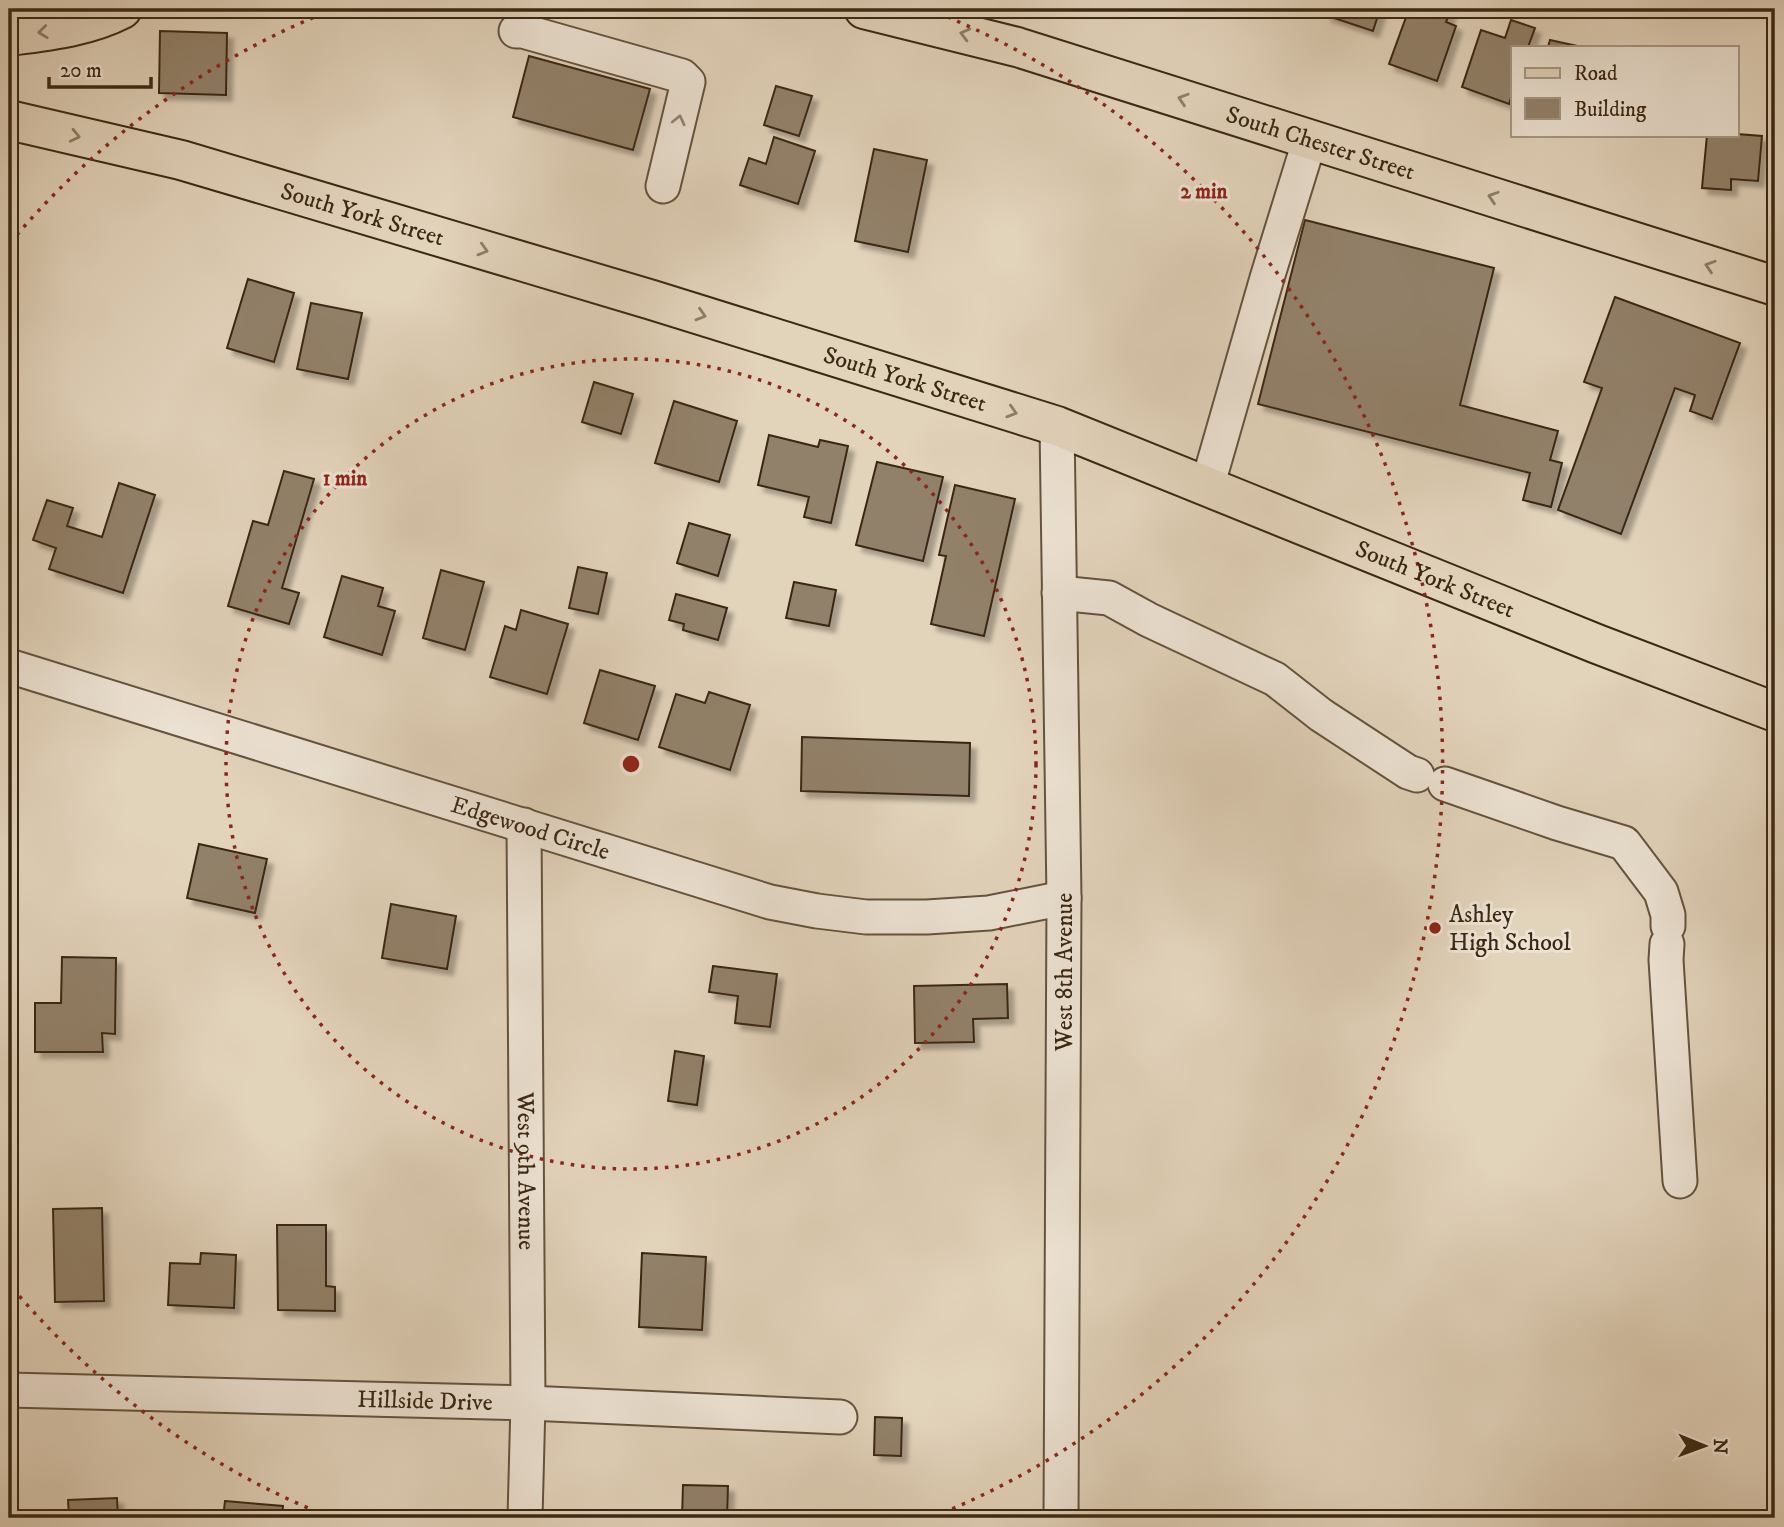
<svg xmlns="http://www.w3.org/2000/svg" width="1784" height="1527" font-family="'IM FELL DW Pica',serif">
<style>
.building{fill:#92816b;stroke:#3b2814;stroke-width:2;filter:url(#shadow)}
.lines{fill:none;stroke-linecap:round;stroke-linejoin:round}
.minor-casing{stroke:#65533e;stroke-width:37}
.major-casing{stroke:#3b2814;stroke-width:42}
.minor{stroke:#ece2d3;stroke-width:33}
.major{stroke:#e2d3bb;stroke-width:38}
.oneway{stroke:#8e7e68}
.oneway2{stroke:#948574}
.ring{fill:none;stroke:#8f2418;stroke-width:3.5;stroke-dasharray:3.5 7}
.poi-dot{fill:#8f2418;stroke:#ece2d3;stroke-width:2.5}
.labels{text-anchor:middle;stroke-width:6;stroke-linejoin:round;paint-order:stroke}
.street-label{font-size:24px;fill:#3b2814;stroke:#ece2d3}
.poi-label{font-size:24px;fill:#3b2814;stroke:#ece2d3;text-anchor:start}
.centre{fill:#8f2418;stroke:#ece2d3;stroke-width:3.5}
.ring-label{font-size:21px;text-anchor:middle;font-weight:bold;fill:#8f2418;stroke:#ece2d3;stroke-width:6;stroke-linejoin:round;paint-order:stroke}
</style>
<defs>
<filter id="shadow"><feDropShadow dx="6" dy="6" stdDeviation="2" flood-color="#0004"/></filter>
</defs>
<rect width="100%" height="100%" fill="#e2d3bb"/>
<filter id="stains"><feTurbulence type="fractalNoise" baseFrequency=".00286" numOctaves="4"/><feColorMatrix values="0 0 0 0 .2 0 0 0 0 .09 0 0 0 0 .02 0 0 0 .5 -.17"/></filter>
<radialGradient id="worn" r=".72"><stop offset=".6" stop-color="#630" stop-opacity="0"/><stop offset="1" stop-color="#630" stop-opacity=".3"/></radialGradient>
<path class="building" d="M1327 9H1380L1373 31 1325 15Z
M1409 9H1440L1450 12 1446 22 1456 26 1437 81 1389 64Z
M1511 20 1535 28 1528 47H1513V92L1509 104 1462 87 1481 30 1505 38Z
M160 31 227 33 226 95 159 93Z
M1550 40 1582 47H1548Z
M529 56 650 89 633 150 513 117Z
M776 86 812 96 799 136 764 125Z
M1737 134 1762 136 1758 181 1731 179V190L1702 188 1707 135Z
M774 137 815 151 798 204 740 185 749 158 766 164Z
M874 149 927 160 908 252 855 241Z
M1305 220 1494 268 1460 405 1558 431 1550 460 1562 463 1551 507 1523 500 1530 473 1258 404Z
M248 279 294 293 274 362 227 348Z
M1615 297 1740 343 1712 419 1690 411 1695 395 1675 388 1621 534 1558 510 1602 388 1584 382Z
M311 303 362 313 348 379 297 369Z
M594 382 633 394 621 434 582 422Z
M674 401 737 421 719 482 655 463Z
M769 435 818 447 820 440 848 446 831 523 804 517 809 497 758 485Z
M877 462 943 477 923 561 856 545Z
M284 471 314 479 282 588 299 593 289 624 228 606 253 521 268 525Z
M119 483 155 495 123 593 49 569 56 548 33 540 47 500 73 508 67 526 102 537Z
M955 485 1015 499 984 636 931 624 946 556 939 555Z
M689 523 730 535 718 576 677 563Z
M578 567 607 573 598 614 569 608Z
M441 570 484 582 465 650 423 638Z
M342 576 383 588 378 606 395 611 382 655 324 637Z
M794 582 836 590 829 626 786 618Z
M676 594 727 608 718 640 683 630 684 624 669 620Z
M521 610 568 624 547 694 490 677 505 626 516 630Z
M600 670 655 686 638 740 584 723Z
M709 692 750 705 730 770 659 747 676 694 705 703Z
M802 737 970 743 969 796 801 791Z
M199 844 267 859 255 913 187 898Z
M391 904 456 916 447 969 382 958Z
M62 957 116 958 115 1034 102 1033 103 1052H35V1003H61Z
M713 966 777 974 770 1027 735 1023 738 996 709 992Z
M1007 984 1008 1018 973 1019 974 1042 915 1043 914 986Z
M675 1051 704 1056 697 1105 668 1101Z
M102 1208 104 1301 55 1302 53 1209Z
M277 1225H326V1286L335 1287V1311L278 1310Z
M201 1253 236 1255 234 1308 168 1305 170 1263 200 1264Z
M642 1253 706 1257 702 1330 639 1327Z
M875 1417 902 1418 901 1456 874 1455Z
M683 1485 728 1486 727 1518H682Z
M117 1498 118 1518H69L68 1500Z
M225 1501 283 1506 282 1518H223Z"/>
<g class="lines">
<g class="minor-casing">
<g id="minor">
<path d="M516 31H523L682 76 688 82 663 186"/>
<path d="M1057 426 1064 898 1061 1518"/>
<path d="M1207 487 1267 278 1310 139"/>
<path d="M1059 593 1109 598 1149 620 1275 679 1321 715 1408 772 1417 775"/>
<path id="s1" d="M9 666 770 902 817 911 866 917H927L989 913 1064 898"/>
<path d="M1445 784 1557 823 1624 843 1661 892 1668 915V926"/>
<path id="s2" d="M524 825 528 1403 525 1518"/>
<path d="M1667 944 1666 960 1680 1181"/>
<path id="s3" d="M9 1390 528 1403 840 1417"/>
</g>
</g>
<g class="major-casing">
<g id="major">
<path id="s4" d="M864 9 1017 47 1775 286"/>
<path d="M9 36C48 31 87 27 122 9"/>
<path id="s5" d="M9 120 181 160 652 300 1057 426 1597 644 1775 712"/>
</g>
</g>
<use href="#minor" class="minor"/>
<use href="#major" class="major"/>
</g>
<defs><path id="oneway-chevron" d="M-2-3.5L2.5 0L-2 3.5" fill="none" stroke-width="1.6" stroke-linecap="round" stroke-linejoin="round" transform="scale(1.75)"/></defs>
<g class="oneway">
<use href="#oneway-chevron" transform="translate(43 32) rotate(173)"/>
<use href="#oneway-chevron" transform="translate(965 34) rotate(-166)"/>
<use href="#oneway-chevron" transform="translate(1183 99) rotate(-162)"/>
<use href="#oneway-chevron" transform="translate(75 136) rotate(13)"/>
<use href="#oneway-chevron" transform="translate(1493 197) rotate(-162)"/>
<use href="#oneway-chevron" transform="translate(483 250) rotate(17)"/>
<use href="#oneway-chevron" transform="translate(1710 266) rotate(-162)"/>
<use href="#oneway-chevron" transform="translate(701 315) rotate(17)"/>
<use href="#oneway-chevron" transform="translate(1012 412) rotate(17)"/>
</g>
<use class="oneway2" href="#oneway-chevron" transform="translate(679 120) rotate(-77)"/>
<g class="ring">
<circle cx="631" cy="764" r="405"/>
<path d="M327 1516A811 811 0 0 1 10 1285M10 243A811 811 0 0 1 334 9M928 9A811 811 0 0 1 935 1516"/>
</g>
<circle class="poi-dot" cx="1435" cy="928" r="7"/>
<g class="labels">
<g class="street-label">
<text dy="8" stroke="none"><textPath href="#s4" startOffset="476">South Chester Street</textPath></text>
<text dy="8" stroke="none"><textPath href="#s5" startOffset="366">South York Street</textPath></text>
<text dy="8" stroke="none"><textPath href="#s5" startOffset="933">South York Street</textPath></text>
<text dy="8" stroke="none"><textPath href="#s5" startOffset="1500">South York Street</textPath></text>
<text dy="8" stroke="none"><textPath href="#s1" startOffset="546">Edgewood Circle</textPath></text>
<text transform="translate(1064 972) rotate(-90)" y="8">West 8th Avenue</text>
<text dy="8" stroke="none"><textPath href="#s2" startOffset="346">West 9th Avenue</textPath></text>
<text dy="8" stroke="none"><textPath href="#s3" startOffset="416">Hillside Drive</textPath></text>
</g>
<g class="poi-label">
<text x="1449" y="922">Ashley<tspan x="1449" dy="28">High School</tspan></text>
</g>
</g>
<circle cx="631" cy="764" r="10" class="centre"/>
<g class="ring-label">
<text x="1204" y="198">2 min</text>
<text x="345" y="485">1 min</text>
</g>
<rect width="1784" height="1527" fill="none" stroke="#e2d3bb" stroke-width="35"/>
<rect x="10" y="10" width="1763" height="1506" fill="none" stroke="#3b2814" stroke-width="3.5"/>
<rect x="18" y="18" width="1749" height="1492" fill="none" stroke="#3b2814" stroke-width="2"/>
<rect x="1511" y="46" width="228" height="91" fill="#ece2d3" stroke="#a59887" stroke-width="2"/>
<rect x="1525" y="68" width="35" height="10" fill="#e2d3bb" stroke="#a59887" stroke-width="2"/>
<text x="1574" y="80" font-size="21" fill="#3b2814">Road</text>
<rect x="1525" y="98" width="35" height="21" fill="#92816b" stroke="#a59887" stroke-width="2"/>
<text x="1574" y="116" font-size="21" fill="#3b2814">Building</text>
<g transform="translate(1704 1446) rotate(91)" stroke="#ece2d3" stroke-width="5" paint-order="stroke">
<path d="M0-5L12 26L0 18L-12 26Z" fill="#3b2814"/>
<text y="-10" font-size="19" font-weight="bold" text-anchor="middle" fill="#3b2814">N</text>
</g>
<path d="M49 77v10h102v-10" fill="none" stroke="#3b2814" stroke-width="3.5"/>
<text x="60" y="77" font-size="21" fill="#3b2814" stroke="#ece2d3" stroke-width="5" paint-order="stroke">20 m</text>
<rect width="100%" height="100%" filter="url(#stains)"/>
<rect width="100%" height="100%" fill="url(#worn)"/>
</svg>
